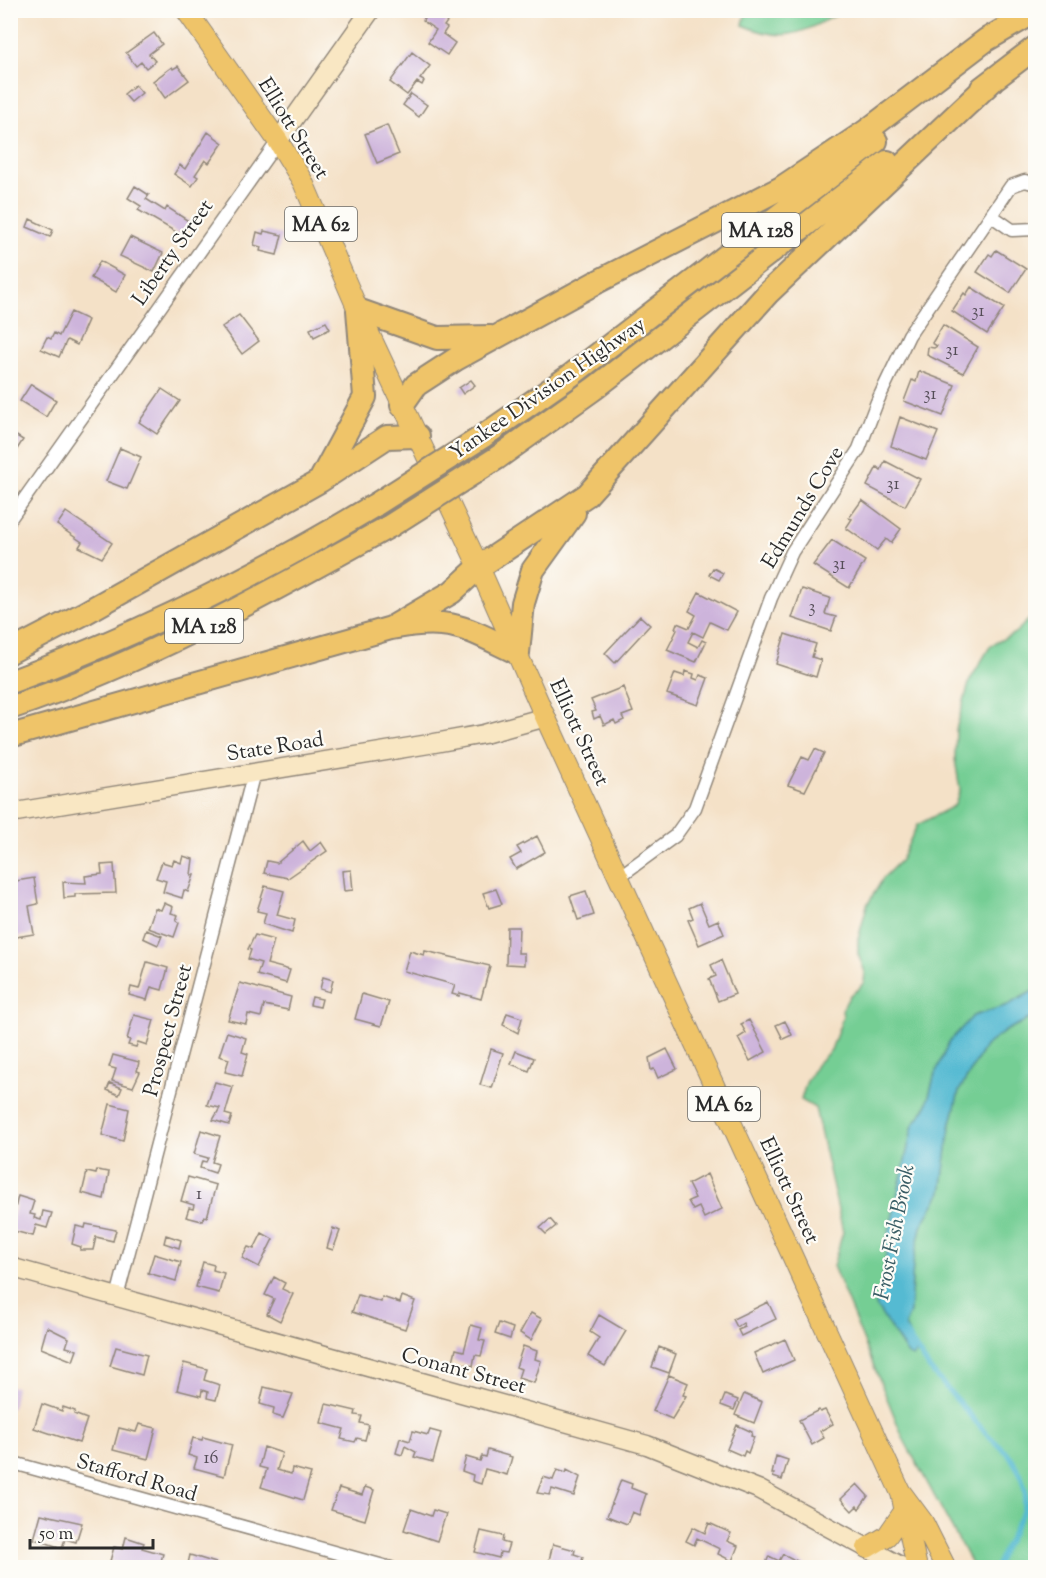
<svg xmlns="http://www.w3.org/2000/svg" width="1046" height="1578" font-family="'Sorts Mill Goudy',serif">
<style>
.green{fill:#74ce94;stroke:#507c60;stroke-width:1.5}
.water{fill:#54bad2;stroke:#40727e;stroke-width:1.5}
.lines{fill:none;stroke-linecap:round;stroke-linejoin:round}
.stream{stroke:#54bad2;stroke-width:5}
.building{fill:#cdb4db}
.street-casing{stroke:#908679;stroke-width:15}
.secondary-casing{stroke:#908679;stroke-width:21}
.primary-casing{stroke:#908679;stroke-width:22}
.highway-casing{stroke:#908679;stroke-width:26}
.street{stroke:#fff;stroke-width:12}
.secondary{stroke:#f9e7c3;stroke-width:18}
.primary{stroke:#efc469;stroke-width:20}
.highway{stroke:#efc469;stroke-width:22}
.highway-bridge-casing{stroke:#908679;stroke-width:26;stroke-linecap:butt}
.highway-bridge{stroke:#efc469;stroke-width:22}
.labels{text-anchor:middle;stroke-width:4.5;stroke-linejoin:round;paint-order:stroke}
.number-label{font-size:18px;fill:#544d57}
.shield{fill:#fdfcf7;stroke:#6a6a68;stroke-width:1.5}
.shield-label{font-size:20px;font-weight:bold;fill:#2b2b2b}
.street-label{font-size:21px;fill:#2b2b2b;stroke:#fdfcf7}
.water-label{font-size:22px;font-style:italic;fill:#395d65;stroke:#fdfcf7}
</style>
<rect width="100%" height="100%" fill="#fdfcf7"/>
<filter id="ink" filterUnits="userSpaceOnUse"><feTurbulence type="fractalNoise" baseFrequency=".0167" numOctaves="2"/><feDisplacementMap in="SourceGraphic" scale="12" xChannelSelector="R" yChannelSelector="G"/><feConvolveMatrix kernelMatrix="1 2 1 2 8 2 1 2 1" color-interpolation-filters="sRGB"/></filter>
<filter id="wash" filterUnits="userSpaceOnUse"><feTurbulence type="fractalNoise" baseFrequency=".008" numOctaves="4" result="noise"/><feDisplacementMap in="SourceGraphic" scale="24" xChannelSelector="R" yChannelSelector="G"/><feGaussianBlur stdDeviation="1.35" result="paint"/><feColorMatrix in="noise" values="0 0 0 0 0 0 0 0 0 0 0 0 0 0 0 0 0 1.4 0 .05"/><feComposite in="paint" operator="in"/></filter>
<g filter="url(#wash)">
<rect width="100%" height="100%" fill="#f4e1c7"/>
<path class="green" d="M746 11V10L844 11C804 31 788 45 743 25Z
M1035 614V990L1008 1005 973 1016 934 1077 926 1108 913 1125 888 1237 883 1281 876 1306 917 1353 905 1325 910 1312 913 1263 921 1227 941 1192 950 1127 959 1091 985 1046 1007 1030 1035 1016V1567H973L904 1440 833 1266 843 1232 815 1108 801 1100 806 1083 816 1065 831 1050 843 1017 842 1010 850 995 858 990 864 982 865 972 858 954V940L867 905 884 877 901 860 917 825 954 806 960 790 955 759 956 729 970 680 991 645 1015 633Z"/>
<path class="water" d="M1035 990V1016L1007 1030 985 1046 959 1091 950 1127 941 1192 921 1227 913 1263 910 1312 905 1325 917 1353 913 1357 908 1355 876 1306 883 1281 888 1237 913 1125 926 1108 934 1077 949 1042 973 1016 1008 1005Z"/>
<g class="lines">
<path class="stream" d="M906 1333 929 1368 983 1430 1010 1456 1020 1473 1026 1493 1023 1511 995 1568"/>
</g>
<g id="blocks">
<path class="building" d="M427 10H455L444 26 447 28 443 34 455 43 447 55 428 42 436 30 423 21Z
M154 33 162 44 149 54 155 61 146 68 141 62 136 66 126 53Z
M412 52 430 66 420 79 424 81 422 85 417 82 407 95 390 82Z
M178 66 189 80 165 98 153 81 172 67 173 69Z
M135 85 142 93 131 102 124 94Z
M411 94 427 105 419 117 403 105Z
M387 125 399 154 377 163 365 134Z
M208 132 223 143 209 163 205 160 195 175 198 177 192 186 174 174 180 165 185 169Z
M135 186 149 195 146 199 165 211 167 207 190 222 181 235 138 210 141 206 128 198Z
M30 219 53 230 50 237 27 227Z
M264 231 282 235 277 255 260 251 261 247 254 245 257 232 263 234Z
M130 237 163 253 154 272 120 256Z
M996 250 1026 269 1010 293 977 272 989 254 992 256Z
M100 261 125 275 116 292 91 278Z
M971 287 1004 308 987 334 952 311 964 293 966 295Z
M71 312 88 320 77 345 67 340 59 357 41 349 47 337 51 339 54 333 59 336Z
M239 315 259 341 242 354 222 327Z
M326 322 330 329 314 337 310 329Z
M943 325 978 347 963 373 927 355 928 347 934 348 937 346 932 343Z
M919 371 955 385 943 416 904 401 912 380 916 382Z
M471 380 475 385 463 394 459 388Z
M31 384 56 400 46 417 20 401Z
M162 389 180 401 157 434 139 422Z
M900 417 938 432 926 460 891 446Z
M10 432 23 440 12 457 10 456Z
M120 448 141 457 127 489 106 481Z
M885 461 920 479 905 506 867 486 877 467 881 470Z
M862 500 901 529 891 543 886 539 877 550 846 528 852 519 849 518Z
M66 512 112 543 102 558 79 547 82 542 57 525Z
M832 540 865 561 849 588 813 565Z
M713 568 723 573 719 580 709 575Z
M802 589 830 598 825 614 836 617 831 631 792 618Z
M699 592 737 612 727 630 710 622 703 637 693 632 688 642 698 647 702 640 706 642 696 662 667 650 677 630 675 628 677 623 689 628 696 615 689 611Z
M640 616 650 625 615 663 605 653Z
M785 634 816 644 812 657 821 660 816 677 776 664Z
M685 671 694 674 693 678 698 680 700 675 708 678 698 705 667 694 675 673 684 676Z
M623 687 633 712 622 716 624 720 616 724 614 720 604 725 600 716 594 719 592 712 596 711 591 700Z
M815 749 824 753 805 791 788 785 802 757 809 760Z
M537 836 545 852 516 869 510 859 521 853 517 847Z
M303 841 310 851 321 842 327 851 288 878 264 873 267 861 277 863Z
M183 856 193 859 191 875H194L188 892 184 890 182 898 163 892 166 881 156 878 162 862 172 865 174 860 181 863Z
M114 864 116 893 75 894V897L64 898 63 882 86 883 85 876 102 874 101 865Z
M351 870 353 890 344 891 342 871Z
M34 878 38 904 29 906 34 934 10 938V882Z
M265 886 284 891 277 915 295 920 292 933 263 924 266 913 257 911Z
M496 889 502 904 489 908 483 893Z
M586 891 594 915 578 920 570 896Z
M164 903 173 907 171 913 178 915 176 921 179 923 174 937 148 928 155 908 161 910Z
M700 903 709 924 718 920 724 934 699 945 688 920 693 918 689 908Z
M507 927H519L518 953H524V965L506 964Z
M146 930 162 936 158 945 143 938Z
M255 935 274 940 267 964 290 970 286 983 257 975 261 963 248 959 251 950 248 949Z
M410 951 424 955 425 951 490 966 481 999 460 993 459 996 452 994 455 985 404 971Z
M721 960 735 994 718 1001 709 979 716 976 711 965Z
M147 962 168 968 162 990 151 987 147 1000 129 995 131 987 139 989Z
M323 977 333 980 330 992 320 989Z
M240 983 291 997 288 1010 264 1005 261 1017 248 1014 246 1024 228 1020Z
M362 994 389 1002 381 1026 355 1019Z
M312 997 322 999 320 1007 310 1005Z
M507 1013 522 1018 518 1033 503 1025Z
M134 1015 154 1020 147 1045 138 1042 136 1047 128 1045 130 1040 127 1039Z
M749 1020 766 1052 750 1061 738 1038 746 1033 741 1024Z
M785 1021 792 1035 783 1039 776 1025Z
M227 1032 246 1038 242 1052 248 1054 242 1076 225 1072 229 1059 219 1056Z
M491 1049 503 1053 492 1088 480 1085Z
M667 1049 677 1069 658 1078 654 1069 651 1070 649 1058Z
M516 1051 534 1058 529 1071 511 1064Z
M113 1055 139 1062 137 1071 140 1072 133 1087 112 1081 116 1069 109 1067Z
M215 1082 233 1087 225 1114 232 1116 229 1125 213 1120 220 1108 207 1105Z
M110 1083 122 1088 119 1095 107 1090Z
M110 1104 129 1109 123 1141 102 1135Z
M201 1130 220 1136 212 1162 218 1164 215 1173 200 1168 202 1161 206 1162 208 1158 194 1154Z
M97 1170 109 1172 104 1199 82 1193 87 1172 96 1174Z
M707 1174 722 1209 704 1218 699 1207 693 1210 688 1201 695 1198 688 1184Z
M188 1177 216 1185 207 1217 204 1216 202 1221 186 1217 189 1208 193 1209 194 1205 181 1201Z
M18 1196 34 1201 30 1214 35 1215 34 1218 41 1220 43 1211 52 1213 47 1228 36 1225 33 1236 10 1230Z
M550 1219 556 1226 546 1234 540 1228Z
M86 1224 116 1230 113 1241 96 1237 93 1250H80L81 1247 72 1244 76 1226 85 1228Z
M333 1228 340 1231 333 1250 327 1248Z
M262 1233 273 1239 259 1267 242 1258 248 1247 254 1249Z
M166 1235 181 1240 179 1248 164 1243Z
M154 1254 181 1262 176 1281 148 1273Z
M203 1262 214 1265 213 1270 224 1273 219 1293 196 1287Z
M274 1277 285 1283 282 1289 293 1294 280 1321 267 1314 274 1299 265 1295Z
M358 1295 381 1302 382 1297 400 1303 402 1296 415 1301 405 1329 352 1312Z
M768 1302 776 1319 741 1336 738 1330 745 1327 743 1323 737 1327 733 1319Z
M531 1313 542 1319 531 1340 520 1333Z
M599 1315 626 1331 605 1366 588 1356 599 1338 590 1332Z
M499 1323 513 1328 510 1339 495 1334Z
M471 1325 482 1328 479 1340 485 1341 481 1356 475 1355 473 1366 453 1361 456 1349 464 1351Z
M47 1327 69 1338 66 1347 77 1350 73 1361 41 1348Z
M785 1339 794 1360 763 1374 754 1353Z
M523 1346 537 1351 535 1359 541 1361 534 1383 518 1378 521 1369 516 1367Z
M116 1347 147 1355 142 1375 110 1366Z
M659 1347 676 1354 669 1373 652 1367Z
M184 1363 207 1369 204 1380 220 1385 216 1400 207 1398 208 1392 202 1390 201 1396 177 1390Z
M669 1375 688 1383 683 1395 686 1396 672 1419 653 1411Z
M10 1386 16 1387 12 1409 10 1408Z
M264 1387 293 1394 283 1418 273 1415 274 1408 260 1404Z
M744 1394 762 1402 754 1423 735 1415Z
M725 1395 738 1400 734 1410 721 1405Z
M42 1404 62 1411 63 1407 75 1411 74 1414 87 1419 79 1443 34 1428Z
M326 1404 356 1411 355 1415 362 1416 360 1423 369 1425 365 1440 357 1438 355 1442 341 1439 344 1429 321 1423Z
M819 1410 820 1412 825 1410 833 1424 820 1431 824 1438 812 1445 799 1420Z
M139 1424 156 1428 148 1459 113 1450 119 1428 136 1432Z
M737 1425 752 1432 751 1436 754 1437 748 1453 745 1451 743 1456 727 1449Z
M430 1430 441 1433 433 1462 414 1457 416 1452 405 1446 402 1455 396 1453 400 1438 410 1441 413 1431 428 1435Z
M203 1437 232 1445 224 1476 194 1468 197 1458 188 1455 193 1438 202 1440Z
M264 1447 282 1453 277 1470 291 1474 292 1468 311 1473 303 1500 261 1487 267 1469 259 1467Z
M488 1450 512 1457 507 1475 485 1469 481 1484 472 1481 473 1475 462 1471 466 1457 480 1461 482 1456 486 1457Z
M776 1456 788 1460 782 1480 773 1477 774 1474H772Z
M557 1470 566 1473 567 1470 580 1477 574 1496 552 1489 550 1495 537 1493 543 1477 553 1480Z
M621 1480 632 1484 631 1488 646 1494 639 1515 632 1512 627 1524 607 1516Z
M857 1484 868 1496 859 1509 857 1506 852 1511 841 1499Z
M365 1487 374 1490 365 1520 331 1510 339 1488 362 1495Z
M411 1509 431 1516 433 1510 446 1514 437 1541 404 1530Z
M41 1514 82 1523 76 1542 65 1539 62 1548 34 1539Z
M709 1523 731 1533 727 1541 738 1546 732 1561 718 1554 720 1549 697 1538 694 1545 686 1541 693 1527 705 1533Z
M481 1531 503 1536 502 1542 509 1544 506 1553 500 1552 499 1558 475 1552Z
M126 1537 144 1543 142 1548 163 1554 159 1568H133L110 1561 114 1547 123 1549Z
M553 1544 575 1550 574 1554 583 1557 581 1565 572 1563 571 1568H547Z
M783 1554 807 1566 806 1568H764L769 1556 779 1561Z
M190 1555 216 1563 215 1568H187Z"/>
</g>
</g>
<g filter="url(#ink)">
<use href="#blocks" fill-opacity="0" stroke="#908679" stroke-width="1.5"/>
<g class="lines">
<g class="street-casing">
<path id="street" d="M992 216 1012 230 1036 229
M10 519 278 141
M620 876 675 836 695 808 771 598 792 552 859 449 877 402 909 335 1011 186 1025 181 1036 184
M117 1297 254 772
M10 1462 391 1568"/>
</g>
<g class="secondary-casing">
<path id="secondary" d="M278 141 371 10
M10 813 429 744 484 734 546 717
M10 1267 647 1445 758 1489 904 1568"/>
</g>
<g class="primary-casing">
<path id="primary" d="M186 10 278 141 303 182 358 310 479 567 542 710 900 1491 923 1522 946 1568
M901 1493 917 1568
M867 1548 887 1536 903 1513"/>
</g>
<g class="highway-casing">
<path id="highway" d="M982 88 1036 47
M402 405 416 385 456 359 597 282 781 188 865 132 986 40 1036 11
M482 437 570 376 876 141
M497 458 595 388 887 162
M322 477 365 397 358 310 437 338 491 337
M391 628 452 592 479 567 587 495 768 293 993 80
M10 652 83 614 320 481 387 437 418 436
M10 682C138 635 259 575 375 505
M10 708C144 663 268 594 390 526
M10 736 391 628C451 616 465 628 518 653L523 603 533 570 574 513"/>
</g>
<use href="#street" class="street"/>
<use href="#secondary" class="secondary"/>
<use href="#primary" class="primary"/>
<use href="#highway" class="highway"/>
<g class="highway-bridge-casing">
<path id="highway-bridge" d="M375 505 482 437
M390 526 497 458"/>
</g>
<use href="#highway-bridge" class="highway-bridge"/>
</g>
</g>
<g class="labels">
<g class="number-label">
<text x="978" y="316">31</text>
<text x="952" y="355">31</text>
<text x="930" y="399">31</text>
<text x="893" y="489">31</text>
<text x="839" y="569">31</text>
<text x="812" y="612">3</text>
<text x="199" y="1199">1</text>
<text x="211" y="1463">16</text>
</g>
<g class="shield">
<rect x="285" y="207" width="72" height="34" rx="4.5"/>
<rect x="722" y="213" width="78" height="34" rx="4.5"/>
<rect x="165" y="609" width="78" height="34" rx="4.5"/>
<rect x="688" y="1087" width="72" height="34" rx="4.5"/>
</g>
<g class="shield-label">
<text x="321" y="231">MA 62</text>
<text x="761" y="237">MA 128</text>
<text x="204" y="633">MA 128</text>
<text x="724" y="1111">MA 62</text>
</g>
<g class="street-label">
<text transform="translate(294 128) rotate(58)" y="7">Elliott Street</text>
<text transform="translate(172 252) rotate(-55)" y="7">Liberty Street</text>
<text transform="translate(547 388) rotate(-35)" y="7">Yankee Division Highway</text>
<text transform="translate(802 507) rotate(-59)" y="7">Edmunds Cove</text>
<text transform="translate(580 732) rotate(65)" y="7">Elliott Street</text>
<text transform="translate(275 746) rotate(-9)" y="7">State Road</text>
<text transform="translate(167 1030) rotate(-75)" y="7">Prospect Street</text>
<text transform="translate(790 1190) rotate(65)" y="7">Elliott Street</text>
<text transform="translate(464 1370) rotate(15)" y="7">Conant Street</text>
<text transform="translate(137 1477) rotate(16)" y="7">Stafford Road</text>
</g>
<g class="water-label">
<text transform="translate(893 1232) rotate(-79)" y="8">Frost Fish Brook</text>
</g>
</g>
<rect width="1046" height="1578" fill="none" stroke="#fdfcf7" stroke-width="36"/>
<path d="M30 1539v9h123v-9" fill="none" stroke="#2b2b2b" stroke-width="3"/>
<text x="39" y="1539" font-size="18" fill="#2b2b2b" stroke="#fdfcf7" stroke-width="4.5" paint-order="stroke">50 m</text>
</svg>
